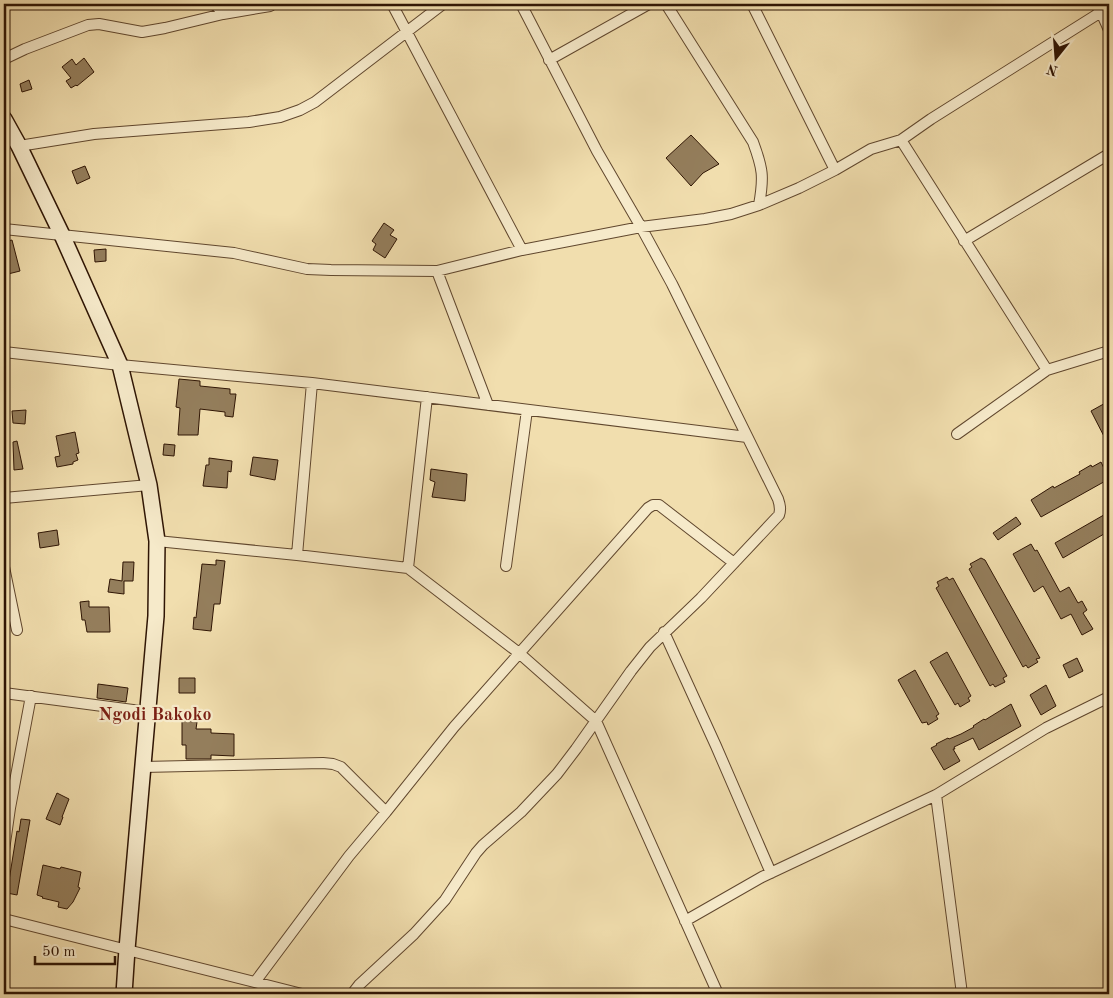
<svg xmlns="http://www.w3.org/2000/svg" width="1113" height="998" font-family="'Old Standard TT',serif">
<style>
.building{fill:#947e5c;stroke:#2f1504}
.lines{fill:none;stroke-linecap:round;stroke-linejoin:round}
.street-casing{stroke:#60472e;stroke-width:12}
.secondary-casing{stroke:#2f1504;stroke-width:18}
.street{stroke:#f6eaca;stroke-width:10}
.secondary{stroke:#f6eaca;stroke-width:15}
.labels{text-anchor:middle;stroke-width:4.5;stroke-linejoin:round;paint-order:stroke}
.quarter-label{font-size:18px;font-weight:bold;fill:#7a1f14;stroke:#f6eaca}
</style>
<rect width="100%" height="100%" fill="#f1deae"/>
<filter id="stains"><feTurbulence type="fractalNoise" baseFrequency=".004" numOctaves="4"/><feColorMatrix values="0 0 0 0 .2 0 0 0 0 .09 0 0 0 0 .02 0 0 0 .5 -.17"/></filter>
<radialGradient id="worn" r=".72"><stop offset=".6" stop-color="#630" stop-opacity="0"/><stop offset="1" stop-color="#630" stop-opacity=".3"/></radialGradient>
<path class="building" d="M84 58 94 72 77 86 76 85 71 88 66 81 71 78 62 67 72 59 76 65Z
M29 80 32 89 22 92 20 84Z
M691 135 719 164 703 173 691 186 666 158Z
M85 166 90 178 77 184 72 171Z
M384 223 394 230 390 235 397 239 385 258 373 250 376 244 372 241Z
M12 240 20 271 4 275V242Z
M106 249V261L95 262 94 250Z
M179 379 200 381V386L230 389V394H236L233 417 225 416V412L200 409 198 435H178L180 408 176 407Z
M1109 401V446L1091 411Z
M26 410 25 424 13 423 12 411Z
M75 432 79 453 76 454 78 460 73 462V464L57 467 55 457 60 456 56 436Z
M17 441 23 469 14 470 13 442Z
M164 444 175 445 174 456 163 455Z
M253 457 278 460 275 480 250 475Z
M209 458 232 461 231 472 228 471 227 488 203 486 206 465H209Z
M1101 462 1109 479 1041 517 1031 500 1053 486 1054 488 1080 474 1079 472 1091 465 1092 467Z
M431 469 467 474 465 501 432 497 435 482 430 480Z
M1109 512V531L1063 558 1055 543Z
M1016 517 1021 524 998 540 993 533Z
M57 530 59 545 40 548 38 533Z
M1031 544 1035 551 1037 550 1060 592 1069 587 1078 603 1082 601 1087 610 1083 613 1093 629 1082 635 1071 614 1061 619 1043 586 1034 592 1013 554Z
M981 558 985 560 1040 658 1036 659 1038 662 1028 668 1026 665 1023 667 969 569 972 567 970 564Z
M216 560 225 561 220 604H214L211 631 193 629 194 617 196 618 202 564 216 565Z
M123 562H134L133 581H124V594L108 592 110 579 122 581Z
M947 577 949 580 953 578 1007 676 1003 678 1005 682 995 687 993 684 990 686 936 588 939 586 937 582Z
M89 601V607H109L110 632H87L85 620H82L80 602Z
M947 652 971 696 968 698 970 701 960 707 958 703 955 705 930 662Z
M1077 658 1083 671 1069 678 1063 665Z
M915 670 939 714 936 716 938 719 928 725 927 722 922 723 898 680Z
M179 678H195V693H179Z
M98 684 128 688 126 702 97 698Z
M1046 685 1056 706 1041 715 1030 695Z
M1011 704 1021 726 979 750 973 738 954 747 955 749H953L960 761 944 770 931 748 937 745 936 744 948 738 949 739 961 734 974 727 973 726 984 719 985 720Z
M182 721 197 722 196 729H211V733L234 734V756L211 755V759H186V745H182Z
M57 793 69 799 62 817H63L60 825 46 819Z
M21 819 30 820 17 895 7 893 17 831 19 832Z
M43 865 60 869 61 867 81 872 78 887 80 888 73 902 67 909 58 907 59 902 42 898 43 897 37 895Z"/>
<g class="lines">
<g class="street-casing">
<path id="street" d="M215 4 223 14
M392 4 522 250
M666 4 753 142C763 169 764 177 759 205
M752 4 835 170
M1095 4 1101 12 1109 30
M4 59 25 49 88 25 99 24 142 32 165 28 223 14 270 6 273 4
M549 60 649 4
M901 140 1047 370
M19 146 94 134 249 122 280 117 300 110 315 102 443 4
M4 229 234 253 307 269 331 270 437 271 522 250 641 227 705 219 731 214 759 205 799 188 835 170 871 149 901 140 931 119 1101 12
M964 241 1109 154
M437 271 488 405
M4 352 120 365 312 383 747 437
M427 397 408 568 519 653 596 721 718 994
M957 434 1047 370 1109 351
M4 498 149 485
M157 541 297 555 408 568
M297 555 312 383
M506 566 527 410
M4 567 17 630
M664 632 716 746 771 873
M4 693 148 712
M143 767 323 763 333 764 341 767 386 812
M936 795 962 994
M4 850 10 808 31 696
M4 919 302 994
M685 921 762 877 936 795 1046 728 1109 697
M255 982 349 856 386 812 454 727 648 508 653 505H659L734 563
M352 994 359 985 414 934 445 900 476 853 483 845 521 812 557 774 576 749 631 671 650 647 701 598 779 515C781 509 780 505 778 499L672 284 641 227 597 151 521 4"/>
</g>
<g class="secondary-casing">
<path id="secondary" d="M4 119 19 146 62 235 120 365 149 485 157 541 156 616 127 949 124 994"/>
</g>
<use href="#street" class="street"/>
<use href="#secondary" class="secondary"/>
</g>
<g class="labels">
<g class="quarter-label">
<text x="155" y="720">Ngodi Bakoko</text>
</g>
</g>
<rect width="1113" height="998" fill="none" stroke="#f1deae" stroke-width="20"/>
<rect x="5" y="5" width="1103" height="988" fill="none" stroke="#2f1504" stroke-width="2.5"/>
<rect x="10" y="10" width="1093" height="978" fill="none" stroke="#2f1504"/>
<g transform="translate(1056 58) rotate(197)" stroke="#f6eaca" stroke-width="4" paint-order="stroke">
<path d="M0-4L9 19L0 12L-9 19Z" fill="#2f1504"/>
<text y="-8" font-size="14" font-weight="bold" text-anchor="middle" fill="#2f1504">N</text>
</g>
<path d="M35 956v8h80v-8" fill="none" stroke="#2f1504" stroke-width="2.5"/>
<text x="42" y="956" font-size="15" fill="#2f1504" stroke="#f6eaca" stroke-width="4" paint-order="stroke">50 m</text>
<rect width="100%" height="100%" filter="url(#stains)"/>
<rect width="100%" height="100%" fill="url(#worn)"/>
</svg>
